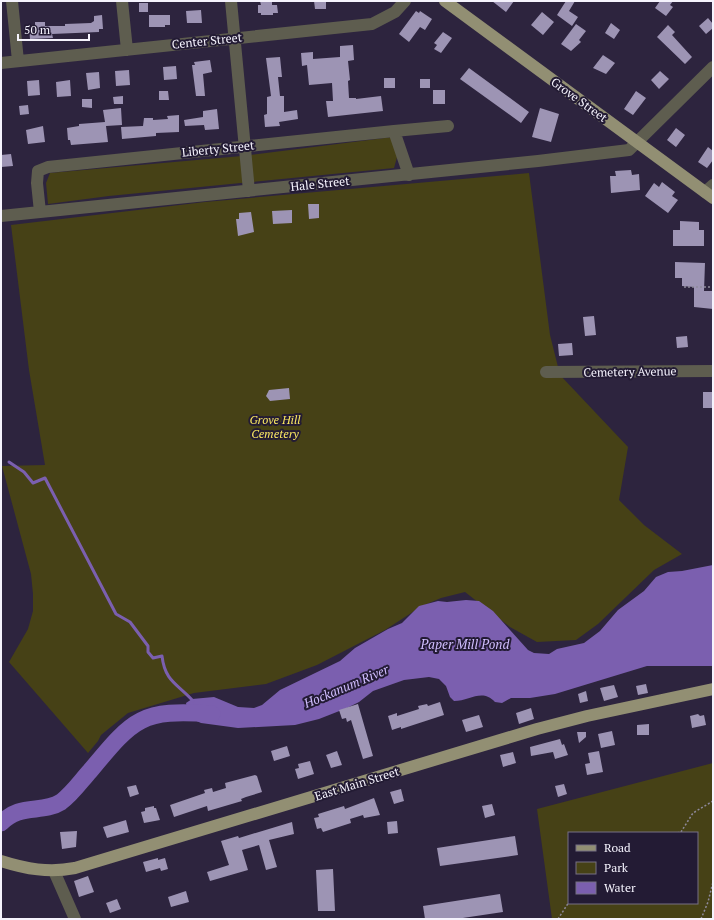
<svg xmlns="http://www.w3.org/2000/svg" width="714" height="920" font-family="'PT Serif',serif">
<style>
.green{fill:#464116;fill-rule:evenodd}
.water{fill:#7b5faf}
.lines{fill:none;stroke-linecap:round;stroke-linejoin:round}
.stream{stroke:#7b5faf;stroke-width:3}
.river{stroke:#7b5faf;stroke-width:17}
.building{fill:#9d94b4}
.path{stroke:#8f8a9c;stroke-width:1.5;stroke-dasharray:2 2;stroke-linecap:butt}
.minor{stroke:#5e5d4f;stroke-width:12}
.major{stroke:#928f73;stroke-width:12}
.labels{text-anchor:middle;stroke-width:4;stroke-linejoin:round;paint-order:stroke}
.street-label{font-size:12px;fill:#f5f3fd;stroke:#231b34}
.park-label{font-size:12px;font-style:italic;fill:#f8e661;stroke:#231b34}
.water-label{font-size:13px;font-style:italic;fill:#d1beff;stroke:#231b34}
</style>
<rect width="100%" height="100%" fill="#2d243e"/>
<path class="green" d="M393 137 399 150 394 168 109 196 48 204 46 183 50 173 242 156Z
M529 173 550 335 560 375 628 447 619 500 644 525 682 554 654 570 598 624 576 640 537 642 510 627 465 592 441 598 422 606 385 630 317 665 266 684 194 693 128 713 101 735 98 741 88 753 9 662 28 629 33 611V594L31 574 2 466 45 465 29 370 11 225 205 202Z
M713 763V919H552L537 809ZM569 833H697V903H569Z"/>
<path class="water" d="M713 565V666H647L555 694 530 698H511L502 703 495 702C482 688 470 701 454 701L450 697 446 686 439 679 429 677 404 680 373 691 359 702 347 708 319 719 295 725 238 728 201 723 192 719 188 713 186 703 192 699 214 697 238 707 254 708 262 705 280 690 340 661 355 648 388 629 402 623 419 606 438 601 447 602 466 600 479 601 493 611 528 650 534 653 549 654 557 649 584 643 600 631 618 610 644 591 656 577 668 572 682 571Z"/>
<g class="lines">
<path class="stream" d="M9 462 24 472 33 483 45 478 116 614 130 622 148 646V652L153 658 162 656C165 682 178 684 193 701"/>
<path class="river" d="M1 823C20 803 42 814 61 802 72 794 81 781 90 771 134 718 141 709 212 714"/>
</g>
<path class="building" d="M260 1H272V5H277L278 13H273V15H261V13H258V5H261Z
M314 1H326V9H315Z
M492 1H514L506 12Z
M566 1H575L569 11 578 17 572 26 557 15Z
M660 1H673L670 5 673 7 666 16 655 8Z
M139 3H148V12H139Z
M201 10 202 23H187L186 11Z
M416 11 419 13 420 11 432 19 425 30 420 27 409 42 399 34Z
M542 12 554 22 543 35 531 25Z
M102 15 103 29H99V32L52 34 53 38 30 39 29 27H35V22H45V26H65V24L91 23 94 21V16Z
M149 15H170V25H165V27H149Z
M708 18 713 24V28L706 34 699 26Z
M611 23 620 30 614 39 605 33Z
M576 24 586 31 579 40 581 42 571 51 561 44Z
M668 25 675 32 672 35 692 57 685 64 657 37Z
M443 32 452 38 441 53 434 49 437 45 434 43Z
M353 45 354 60 348 61 350 80 348 81 349 98H356V99L381 96 383 111 328 117 326 101H333L332 83 309 85 307 65 302 66 301 53 313 52V59L340 57V46Z
M603 55 615 63 606 74 593 68Z
M280 57 282 77H278L280 96H284V112L297 110 298 119 279 122 280 126 265 127 264 115 267 114V97L271 96 266 58Z
M210 60 212 72 203 74 205 96H196L192 65H195L194 62Z
M176 66 177 79 164 80 163 67Z
M469 68 529 112 521 123 460 79Z
M129 70 130 85 116 86 115 71Z
M660 71 669 79 659 89 651 80Z
M99 72 100 88 88 90 86 73Z
M384 78H395V88H384Z
M420 79H430V88H420Z
M39 80 40 95 28 96 27 81Z
M70 80 71 96 57 97 56 82Z
M433 90H445V104H433Z
M159 91H168L169 100H159Z
M636 91 646 98 633 115 624 109Z
M123 96V104H114L113 97Z
M82 99H92V108L82 107Z
M28 105 29 114 20 115 19 106Z
M121 108 122 125 106 126 108 142 71 145 70 140H68L67 128 79 126V124L105 122 103 110Z
M540 108 559 114 551 142 532 137Z
M217 109 219 129 205 130 204 125 185 126 184 120 203 117V111Z
M179 115V132L156 133V136L122 139 121 127 143 126 144 118H153V120L168 119 167 116Z
M43 126 45 142 28 144 26 130Z
M676 128 685 135 676 147 667 140Z
M708 147 713 151V160L707 168 698 162Z
M11 154 13 166 1 167V155Z
M631 170 632 175 639 174 640 190 611 193 610 176H616L615 171Z
M662 182 675 192 672 196 678 200 668 213 645 196 654 183 659 187Z
M308 204H319V218L309 219Z
M292 210V223L273 224 272 211Z
M251 212 254 232 238 236 236 219H239V213Z
M680 221 699 222V230H704V246H673V230H680Z
M675 262 705 263 704 291H713V309L694 307V287L682 286V278H675Z
M594 316 596 335 585 336 583 317Z
M687 336 688 347 677 348 676 337Z
M572 343 573 355 559 356 558 344Z
M289 388 290 399 270 401 266 396 269 390Z
M703 392H713V408H703Z
M646 684 648 693 638 695 636 686Z
M614 685 618 697 604 701 600 688Z
M586 691 588 701 580 703 578 694Z
M440 702 444 715 401 729V727L392 730 388 716 397 713V716L419 709 418 706 427 704 428 706Z
M358 704 373 756 363 759 351 720 347 722 346 718 342 719 339 710Z
M531 708 534 719 519 724 516 713Z
M698 714 700 716 704 715 706 725 692 728 690 716Z
M479 715 483 727 466 732 462 720Z
M649 724V735H637V725Z
M612 731 615 745 601 748 598 734Z
M577 732H586V737L579 743Z
M560 739 562 745 564 744 568 755 555 759 553 752 531 756 530 747Z
M287 746 290 756 274 761 271 751Z
M337 751 342 765 331 768 326 755Z
M599 751 603 772 587 775 585 764 590 763 588 753Z
M513 752 516 763 503 767 500 755Z
M310 761 314 774 298 779 295 769 299 768 298 764Z
M255 775 257 776 262 792 246 797 241 799 242 801 208 811 207 806 174 817 170 805 205 793 204 790 212 788 213 792 226 788 225 783Z
M564 784 567 794 558 797 555 786Z
M136 785 139 794 130 797 127 787Z
M401 789 404 801 394 804 390 792Z
M374 798 380 815 364 818 363 815 350 819 351 823 323 832 321 828 317 829 314 818 319 817 318 814 344 806 345 809Z
M492 804 495 815 485 818 482 806Z
M154 806V808H156L160 820 144 823 141 812 145 811V808Z
M126 820 129 832 107 838 103 827Z
M397 821 398 833 388 834 387 822Z
M292 822 294 834 269 840 277 867 266 870 259 845 242 850 248 870 210 881 207 872 229 865 221 841 238 836 239 838Z
M77 831 76 847 62 849 60 832Z
M515 836 518 855 440 866 437 848Z
M158 858V860L165 858 168 869 161 871 160 868 146 872 143 862Z
M333 869 335 911H318L316 870Z
M88 876 94 892 79 897 74 881Z
M186 891 189 902 171 907 168 897Z
M500 894 503 912 456 919H425L423 906Z
M117 899 121 909 110 913 106 903Z"/>
<g class="lines">
<path class="path" d="M684 287H713
M677 833 681 832 693 813 713 801
M558 919 569 902
M701 919 708 902 713 882"/>
<path class="minor" d="M12 1 18 61
M122 1 127 50
M231 1 249 191
M1 63 372 24 395 12 405 1
M394 131 448 126
M705 192 713 185
M40 212 37 183 38 171 48 167 394 131 409 175
M1 216 538 161 629 150 713 67
M546 372 713 371
M54 871 75 919"/>
<path class="major" d="M445 1 713 198
M1 861C26 869 49 873 75 868L537 729 587 716 713 689"/>
</g>
<g class="labels">
<g class="street-label">
<text transform="translate(207 41) rotate(-6)" y="4">Center Street</text>
<text transform="translate(579 100) rotate(36)" y="4">Grove Street</text>
<text transform="translate(218 149) rotate(-6)" y="4">Liberty Street</text>
<text transform="translate(320 184) rotate(-6)" y="4">Hale Street</text>
<text transform="translate(630 372) rotate(-1)" y="4">Cemetery Avenue</text>
<text transform="translate(357 784) rotate(-17)" y="4">East Main Street</text>
</g>
<g class="park-label">
<text x="275" y="424">Grove Hill<tspan x="275" dy="14">Cemetery</tspan></text>
</g>
<g class="water-label">
<text x="465" y="649">Paper Mill Pond</text>
<text transform="translate(346 686) rotate(-23)" y="5">Hockanum River</text>
</g>
</g>
<rect width="714" height="920" fill="none" stroke="#f5f3fd" stroke-width="4"/>
<rect x="568" y="832" width="130" height="72" fill="#231b34" stroke="#777184"/>
<rect x="576" y="845" width="20" height="6" fill="#928f73" stroke="#777184"/>
<text x="604" y="852" font-size="12" fill="#f5f3fd">Road</text>
<rect x="576" y="862" width="20" height="12" fill="#464116" stroke="#777184"/>
<text x="604" y="872" font-size="12" fill="#f5f3fd">Park</text>
<rect x="576" y="882" width="20" height="12" fill="#7b5faf" stroke="#777184"/>
<text x="604" y="892" font-size="12" fill="#f5f3fd">Water</text>
<path d="M18 34v6h71v-6" fill="none" stroke="#f5f3fd" stroke-width="2"/>
<text x="24" y="34" font-size="12" fill="#f5f3fd" stroke="#231b34" stroke-width="3" paint-order="stroke">50 m</text>
</svg>
